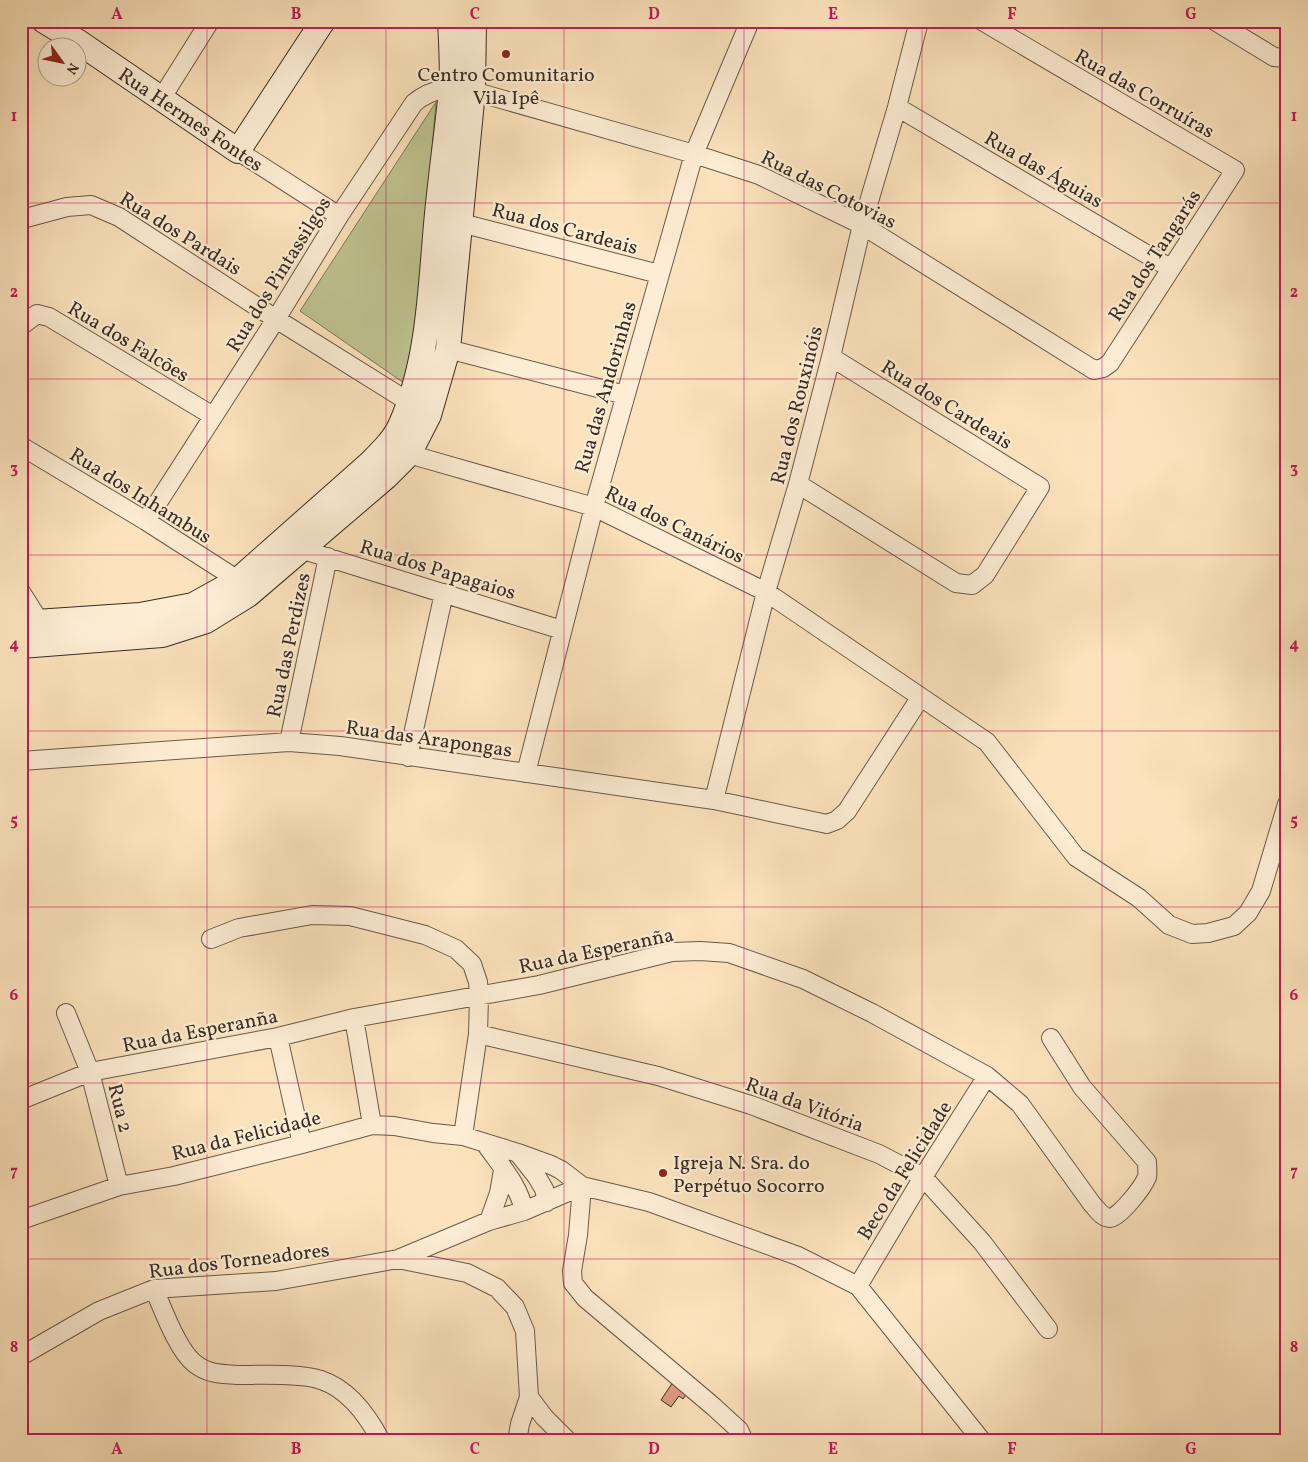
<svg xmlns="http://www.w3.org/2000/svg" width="1308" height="1462" viewBox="0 0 1308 1462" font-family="Vollkorn,serif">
	<rect width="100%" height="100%" fill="#fce3bd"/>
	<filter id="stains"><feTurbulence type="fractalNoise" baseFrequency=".004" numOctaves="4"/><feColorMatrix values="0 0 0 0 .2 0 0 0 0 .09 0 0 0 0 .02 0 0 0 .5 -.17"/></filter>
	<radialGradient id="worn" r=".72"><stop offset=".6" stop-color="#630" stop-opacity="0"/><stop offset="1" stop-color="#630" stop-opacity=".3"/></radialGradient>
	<path fill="#bfc491" stroke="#7c785a" d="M 436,102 L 414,360 L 404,383 L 300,311 Z"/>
	<path fill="#e19a82" stroke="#392c23" d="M 675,1379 L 690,1390 L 683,1399 L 679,1396 L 671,1407 L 661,1400 Z"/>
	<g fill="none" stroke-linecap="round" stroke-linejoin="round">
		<g stroke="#6a5a4a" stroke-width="20">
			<path id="street" d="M 1215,21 L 1274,57 L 1287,58
				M 161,99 L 210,21
				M 897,107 L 1170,268
				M 238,151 L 339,216
				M 21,218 L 26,218 L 67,207 L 91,205 L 119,217 L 276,319 L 409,402
				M 461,223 L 659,274
				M 21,326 L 37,314 L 49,317 L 213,416
				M 448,349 L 625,395
				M 21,446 L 146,521 L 238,580
				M 398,451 L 594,507 L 766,592 L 987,742 L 1076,857 L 1139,898 L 1169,925 L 1192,934 L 1208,933 L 1234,926 L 1248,913 L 1261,891 L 1287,804
				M 798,484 L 956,583 L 972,585 L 985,575 L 1040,487 L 831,357
				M 146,521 L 276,319 L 339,216 L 414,103 C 433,87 449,88 473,91 L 694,154 L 759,175 L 862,225 L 1094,370 L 1103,368 L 1110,363 L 1235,170 L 982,21
				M 300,549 L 562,630
				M 21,592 L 40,622 L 42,631
				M 289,742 L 328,557
				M 408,757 L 444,593
				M 21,761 L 289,742 L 340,746 L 714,800 L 827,824 L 837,820 L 847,811 L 920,698
				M 526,773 L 594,507 L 694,154 L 750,21
				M 714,800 L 766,592 L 798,484 L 831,357 L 862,225 L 897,107 L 919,21
				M 211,939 L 239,928 L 312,915 L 350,916 L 425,935 L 456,949 L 472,964 L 478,982 L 479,996 L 478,1034 L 463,1136
				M 66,1013 L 90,1072 L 119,1186
				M 354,1018 L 372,1125
				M 478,1034 L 658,1076 L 751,1105 L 879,1154 L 923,1177 L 982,1242 L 1048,1329
				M 278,1037 L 302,1144
				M 21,1100 L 90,1072 L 278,1037 L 354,1018 L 539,985 L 672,952 L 700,951 L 729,953 L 803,979 L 872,1013 L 987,1076 L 1020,1104 L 1092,1204 C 1097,1209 1102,1218 1110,1218 C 1120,1217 1143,1187 1147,1177 C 1148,1172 1147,1167 1147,1162 L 1082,1087 L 1051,1038
				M 485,1143 C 500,1165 519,1185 524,1211
				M 518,1153 L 551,1165 L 561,1170 L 582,1186 L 649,1202 L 798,1256 L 858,1286 L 982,1441
				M 582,1186 L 578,1235 L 572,1271 L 573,1283 L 585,1298 L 714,1407 L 739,1430 L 744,1441
				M 21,1220 L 119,1186 L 174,1176 L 302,1144 L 372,1125 L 394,1126 L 433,1133 L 463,1136 L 518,1153 L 537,1177 L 544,1189 L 547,1202
				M 489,1221 L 499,1193 L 503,1170
				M 398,1259 L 467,1273 L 497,1288 L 515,1307 L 525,1331 L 529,1397 L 520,1424 L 517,1441
				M 858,1286 L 923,1177 L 987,1076
				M 154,1289 C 163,1309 177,1349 194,1363 C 209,1375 222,1374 240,1375 C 262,1375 302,1373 321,1380 C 348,1389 368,1416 381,1441
				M 21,1356 L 99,1311 L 154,1289 L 276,1281 L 398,1259 L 489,1221 L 524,1211 L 582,1186
				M 529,1397 L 544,1417 L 568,1441"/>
		</g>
		<g stroke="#392c23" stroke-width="26">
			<path id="secondary" d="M 44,21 L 77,41 L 238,151 L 323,21
				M 21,623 L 140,615 L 193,605 L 238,580 L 369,464 C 380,453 393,441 400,426 C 430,360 430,285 437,214 C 441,172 447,131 451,90 C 453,67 451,44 450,21
				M 21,646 L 162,635 L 206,621 L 248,595 L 386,477 L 409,454 L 429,415 L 448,349 L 473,91 L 474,21"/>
		</g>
		<use href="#street" stroke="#fdedd4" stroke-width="18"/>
		<use href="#secondary" stroke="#fdedd4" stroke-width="24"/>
	</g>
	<path fill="none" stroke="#c2185b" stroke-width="1" stroke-opacity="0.55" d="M 207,21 L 207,1441M 386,21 L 386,1441M 564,21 L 564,1441M 744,21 L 744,1441M 922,21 L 922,1441M 1102,21 L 1102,1441M 21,203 L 1287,203M 21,379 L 1287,379M 21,555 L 1287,555M 21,731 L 1287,731M 21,907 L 1287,907M 21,1083 L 1287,1083M 21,1259 L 1287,1259"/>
	<g fill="#8f2418" stroke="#fdedd4" stroke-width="2">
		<circle cx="506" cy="54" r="5"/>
		<circle cx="663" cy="1173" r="5"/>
	</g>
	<g text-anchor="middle" stroke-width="4.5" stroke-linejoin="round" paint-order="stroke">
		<g font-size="20" fill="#392c23" stroke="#fdedd4">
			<text x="506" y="81">Centro Comunitario<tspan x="506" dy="23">Vila Ipê</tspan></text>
			<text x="673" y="1169" text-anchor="start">Igreja N. Sra. do<tspan x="673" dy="23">Perpétuo Socorro</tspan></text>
		</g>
		<g font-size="20" fill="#392c23" stroke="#fdedd4">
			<text transform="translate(1145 93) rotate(30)" y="7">Rua das Corruíras</text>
			<text transform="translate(191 119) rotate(34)" y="7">Rua Hermes Fontes</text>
			<text transform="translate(1044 169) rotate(30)" y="7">Rua das Águias</text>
			<text transform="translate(829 189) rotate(27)" y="7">Rua das Cotovias</text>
			<text transform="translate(565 228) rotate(15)" y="7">Rua dos Cardeais</text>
			<text transform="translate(181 233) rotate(32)" y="7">Rua dos Pardais</text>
			<text transform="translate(1154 255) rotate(-57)" y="7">Rua dos Tangarás</text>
			<text transform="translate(278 274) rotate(-58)" y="7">Rua dos Pintassilgos</text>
			<text transform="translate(129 341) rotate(31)" y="7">Rua dos Falcões</text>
			<text transform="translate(605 387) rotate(-74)" y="7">Rua das Andorinhas</text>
			<text transform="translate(947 404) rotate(32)" y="7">Rua dos Cardeais</text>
			<text transform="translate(796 405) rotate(-76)" y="7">Rua dos Rouxinóis</text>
			<text transform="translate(141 495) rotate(32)" y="7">Rua dos Inhambus</text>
			<text transform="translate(675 524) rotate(26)" y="7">Rua dos Canários</text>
			<text transform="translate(438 569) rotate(17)" y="7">Rua dos Papagaios</text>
			<text transform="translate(288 645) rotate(-78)" y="7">Rua das Perdizes</text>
			<text transform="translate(429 738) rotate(8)" y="7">Rua das Arapongas</text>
			<text transform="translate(596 950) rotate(-12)" y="7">Rua da Esperanña</text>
			<text transform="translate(200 1030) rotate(-11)" y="7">Rua da Esperanña</text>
			<text transform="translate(805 1104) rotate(20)" y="7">Rua da Vitória</text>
			<text transform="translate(121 1108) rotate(76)" y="7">Rua 2</text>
			<text transform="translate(246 1135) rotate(-14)" y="7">Rua da Felicidade</text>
			<text transform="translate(904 1170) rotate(-58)" y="7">Beco da Felicidade</text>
			<text transform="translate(239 1260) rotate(-7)" y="7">Rua dos Torneadores</text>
		</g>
	</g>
	<rect width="1308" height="1462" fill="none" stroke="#fce3bd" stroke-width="55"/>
	<g transform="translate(62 62) rotate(123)"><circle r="24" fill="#fdedd4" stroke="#afa08d"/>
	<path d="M0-4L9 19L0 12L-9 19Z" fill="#8f2418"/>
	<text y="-8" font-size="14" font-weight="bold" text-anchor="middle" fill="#392c23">N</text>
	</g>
	<rect x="28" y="28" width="1252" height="1406" fill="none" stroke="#c2185b" stroke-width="2"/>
	<g font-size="16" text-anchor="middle" font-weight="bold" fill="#c2185b">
		<text x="117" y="19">A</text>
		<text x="296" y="19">B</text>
		<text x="475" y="19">C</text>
		<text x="654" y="19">D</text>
		<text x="833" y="19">E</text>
		<text x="1012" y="19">F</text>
		<text x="1191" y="19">G</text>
		<text x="14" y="121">1</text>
		<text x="1294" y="121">1</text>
		<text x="14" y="297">2</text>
		<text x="1294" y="297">2</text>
		<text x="14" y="473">3</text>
		<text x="1294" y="473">3</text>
		<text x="14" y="649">4</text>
		<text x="1294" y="649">4</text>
		<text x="14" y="825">5</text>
		<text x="1294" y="825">5</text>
		<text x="14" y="1000">6</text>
		<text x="1294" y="1000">6</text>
		<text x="14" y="1176">7</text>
		<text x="1294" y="1176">7</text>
		<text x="14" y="1352">8</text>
		<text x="1294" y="1352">8</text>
		<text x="117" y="1454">A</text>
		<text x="296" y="1454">B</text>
		<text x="475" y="1454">C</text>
		<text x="654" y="1454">D</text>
		<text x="833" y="1454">E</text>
		<text x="1012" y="1454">F</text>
		<text x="1191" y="1454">G</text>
	</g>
	<rect width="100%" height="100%" filter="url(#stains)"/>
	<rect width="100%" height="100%" fill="url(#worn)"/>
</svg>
